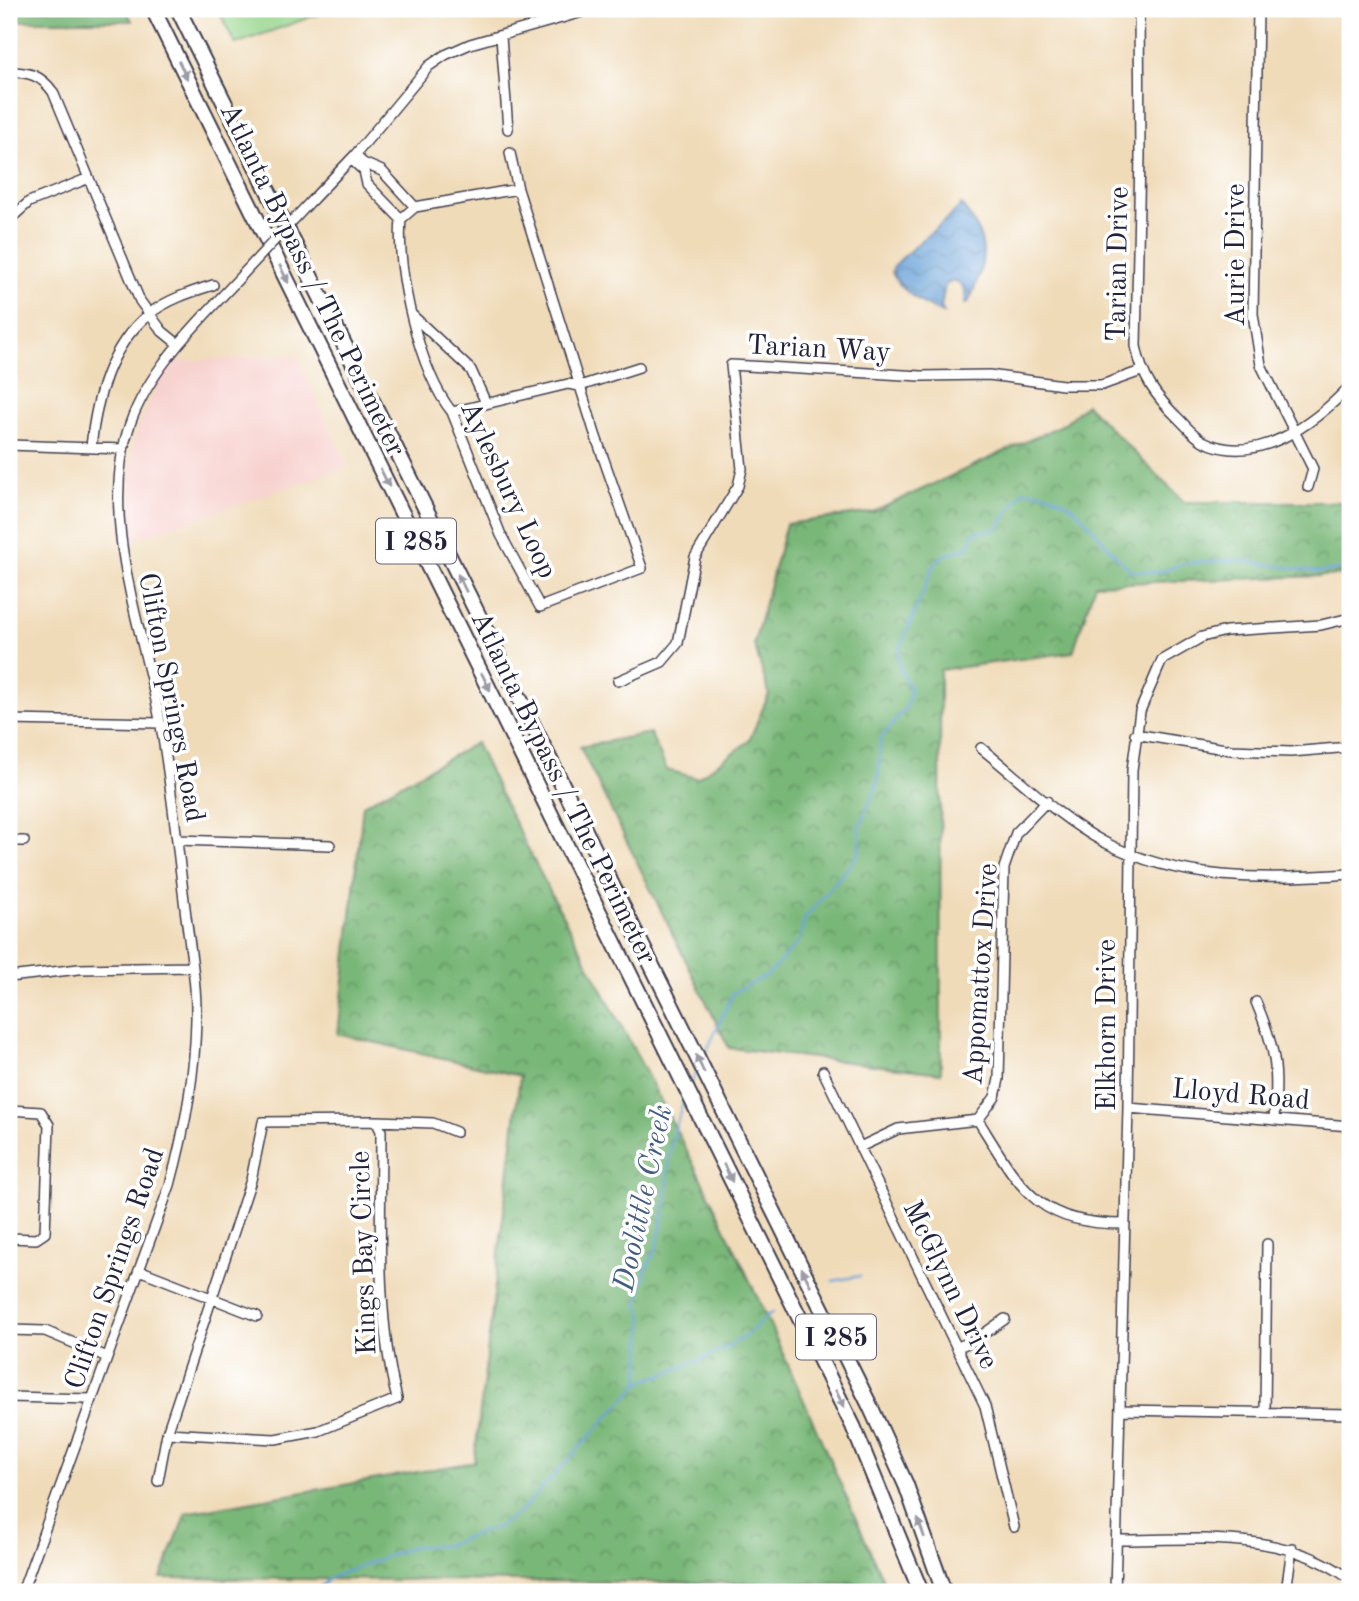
<svg xmlns="http://www.w3.org/2000/svg" width="1359" height="1601" viewBox="0 0 1359 1601" font-family="'Old Standard TT',serif">
	<defs>
		<pattern id="forest-crowns" width="20" height="18" patternUnits="userSpaceOnUse" patternTransform="scale(1.75)"><rect width="20" height="18" fill="#79b778"/><path d="M2 6a3 3 0 1 1 6 0M12 15a3 3 0 1 1 6 0" fill="none" stroke="#639464"/></pattern>
		<pattern id="water-waves" width="16" height="10" patternUnits="userSpaceOnUse" patternTransform="scale(1.75)"><rect width="16" height="10" fill="#69a2d8"/><path d="M0 5q4-4 8 0t8 0" fill="none" stroke="#5684b0"/></pattern>
	</defs>
	<rect width="100%" height="100%" fill="#fff"/>
	<filter id="ink" filterUnits="userSpaceOnUse"><feTurbulence type="fractalNoise" baseFrequency=".0143" numOctaves="2"/><feDisplacementMap in="SourceGraphic" scale="14" xChannelSelector="R" yChannelSelector="G"/><feConvolveMatrix kernelMatrix="1 2 1 2 8 2 1 2 1" color-interpolation-filters="sRGB"/></filter>
	<filter id="wash" filterUnits="userSpaceOnUse"><feTurbulence type="fractalNoise" baseFrequency=".00686" numOctaves="4" result="noise"/><feDisplacementMap in="SourceGraphic" scale="28" xChannelSelector="R" yChannelSelector="G"/><feGaussianBlur stdDeviation="1.57" result="paint"/><feColorMatrix in="noise" values="0 0 0 0 0 0 0 0 0 0 0 0 0 0 0 0 0 1.4 0 .05"/><feComposite in="paint" operator="in"/></filter>
	<g filter="url(#wash)">
		<rect width="100%" height="100%" fill="#f0dbb9"/>
		<path fill="#f7d0cd" d="M 296,355 L 348,467 L 121,544 L 134,438 L 167,362 Z"/>
		<path fill="#97d68c" stroke="#5c7c64" stroke-width="2" d="M 218,9 L 333,9 L 235,44 Z"/>
		<path fill="url(#forest-crowns)" stroke="#4e6c5a" stroke-width="2" d="M 9,9 L 126,9 L 132,21 L 9,21 Z
			M 1086,404 L 1184,502 L 1350,502 L 1350,575 L 1095,584 L 1073,652 L 940,670 L 941,1073 L 729,1048 L 580,747 L 650,733 L 667,770 L 697,778 L 749,741 L 769,694 L 754,644 L 786,524 L 873,512 L 1064,424 Z
			M 476,743 C 546,893 630,1036 704,1185 C 769,1316 825,1451 885,1584 L 161,1578 L 186,1513 L 474,1462 L 520,1076 L 338,1034 L 363,805 Z"/>
		<path fill="url(#water-waves)" stroke="#46628a" stroke-width="2" d="M 961,205 C 992,241 986,263 968,303 L 965,304 L 965,291 L 961,284 L 953,281 L 945,285 L 941,307 L 944,313 C 927,309 896,287 892,271 C 894,260 950,219 961,205 Z"/>
		<g fill="none" stroke-linecap="round" stroke-linejoin="round">
			<path stroke="#69a2d8" stroke-width="2.5" d="M 704,1057 L 733,993 L 768,975 L 799,941 L 805,918 L 856,858 L 860,847 L 859,828 L 878,782 L 880,740 L 906,707 L 911,691 L 900,669 L 898,653 L 934,565 L 944,555 L 967,548 L 975,532 L 996,530 L 1023,491 C 1080,489 1093,540 1132,571 L 1159,572 L 1186,563 L 1238,560 L 1318,572 L 1350,569
				M 690,1085 L 698,1069
				M 833,1281 L 860,1276
				M 639,1383 C 674,1370 713,1358 744,1337 C 755,1330 761,1319 773,1312
				M 315,1592 L 330,1578 L 413,1546 L 444,1546 L 499,1526 L 522,1510 L 639,1383 L 643,1317 L 638,1302 L 646,1270 L 657,1247 L 666,1202 L 670,1149 L 684,1098"/>
		</g>
	</g>
	<g filter="url(#ink)">
		<g fill="none" stroke-linecap="round" stroke-linejoin="round">
			<g stroke="#413e4e" stroke-width="12">
				<path id="minor" d="M 1139,9 L 1140,156 L 1136,346 C 1142,378 1156,397 1179,419 C 1186,426 1194,436 1203,441 C 1256,468 1315,423 1350,386
					M 1258,9 L 1253,314 L 1261,365 L 1313,469 L 1308,487
					M 501,37 L 508,129
					M 9,72 C 29,72 41,75 53,92 L 140,301 L 162,331 L 178,344
					M 357,157 L 363,163 L 382,171 L 415,207
					M 351,159 L 364,171 L 367,184 L 401,219 C 396,271 419,371 452,412 L 501,535 L 540,607 L 642,568 L 596,437 L 518,189 L 510,153
					M 312,200 L 355,155 L 429,66 L 445,55 L 470,44 L 593,9
					M 401,219 L 415,207 L 518,189
					M 9,220 L 29,202 L 89,178
					M 412,315 L 471,370 L 486,403
					M 452,412 L 568,384 L 580,386 L 639,367
					M 9,445 L 123,449
					M 91,447 C 96,399 109,347 148,315 C 166,300 191,292 213,285
					M 618,681 L 662,662 L 678,643 L 695,557 L 738,486 L 742,469 L 731,365 L 921,376 L 989,375 L 1063,385 L 1102,385 L 1141,371
					M 9,720 L 160,723
					M 1135,734 L 1231,750 L 1291,752 L 1350,747
					M 981,748 C 1021,780 1059,818 1104,842 C 1180,882 1267,880 1350,874
					M 177,840 L 330,845
					M 9,841 L 24,841
					M 9,977 L 79,969 L 192,967
					M 1256,1002 C 1275,1047 1279,1069 1274,1118
					M 823,1071 L 985,1406 L 1014,1527
					M 1128,1108 L 1350,1126
					M 9,1110 L 41,1112 L 49,1125 L 45,1233 L 36,1239 L 9,1238
					M 978,1120 C 1021,1189 1036,1224 1125,1224
					M 376,1121 L 381,1131 C 381,1221 375,1311 397,1399 L 318,1431 L 275,1439 L 167,1433 L 251,1180 L 263,1122 Z
					M 376,1121 L 433,1123 L 456,1132
					M 860,1147 L 898,1129 L 978,1120 L 995,1097 L 999,1079 L 1004,868 L 1016,833 L 1047,801
					M 139,1270 L 257,1316
					M 9,1330 L 45,1331 L 107,1357
					M 958,1347 L 975,1340 L 1005,1319
					M 9,1397 L 91,1399
					M 1120,1410 L 1350,1414
					M 1265,1412 L 1267,1244
					M 158,1481 L 167,1433
					M 1117,1540 C 1196,1540 1282,1529 1350,1579
					M 22,1592 L 170,1185 C 185,1130 195,1076 196,1019 C 197,982 189,944 185,908 C 177,844 171,779 159,715 C 141,624 98,515 130,424 C 151,365 202,319 243,274
					M 1115,1592 L 1128,1108 L 1132,770 L 1140,711 L 1162,660 L 1202,637 L 1226,631 L 1321,625 L 1350,618
					M 1286,1592 L 1292,1548"/>
			</g>
			<g stroke="#413e4e" stroke-width="18">
				<path id="highway" d="M 153,9 L 853,1426 L 921,1592
					M 178,9 L 871,1408 L 906,1485 L 944,1592"/>
			</g>
			<use href="#minor" stroke="#fff" stroke-width="9"/>
			<use href="#highway" stroke="#fff" stroke-width="14"/>
			<g stroke="#413e4e" stroke-width="12" stroke-linecap="butt">
				<path id="minor-bridge" d="M 243,274 L 312,200"/>
			</g>
			<use href="#minor-bridge" stroke="#fff" stroke-width="9"/>
		</g>
		<defs><path id="oneway-solid" d="M-6-.8H1V-3.2L6.5 0L1 3.2V.8H-6Z" transform="scale(1.75)"/></defs>
		<g fill="#9c9ca7">
			<use href="#oneway-solid" transform="translate(183 70) rotate(64)"/>
			<use href="#oneway-solid" transform="translate(284 274) rotate(64)"/>
			<use href="#oneway-solid" transform="translate(385 478) rotate(64)"/>
			<use href="#oneway-solid" transform="translate(462 583) rotate(-116)"/>
			<use href="#oneway-solid" transform="translate(486 682) rotate(64)"/>
			<use href="#oneway-solid" transform="translate(700 1064) rotate(-115)"/>
			<use href="#oneway-solid" transform="translate(728 1173) rotate(64)"/>
			<use href="#oneway-solid" transform="translate(806 1277) rotate(-117)"/>
			<use href="#oneway-solid" transform="translate(840 1399) rotate(64)"/>
			<use href="#oneway-solid" transform="translate(921 1528) rotate(-110)"/>
		</g>
	</g>
	<g text-anchor="middle" stroke-width="7" stroke-linejoin="round" paint-order="stroke">
		<g fill="#fff" stroke="#646476" stroke-width="2">
			<rect x="376" y="518.5" width="80" height="45" rx="5"/>
			<rect x="796" y="1314.5" width="80" height="45" rx="5"/>
		</g>
		<g font-size="26" font-weight="bold" fill="#22223b">
			<text x="416" y="550">I 285</text>
			<text x="836" y="1346">I 285</text>
		</g>
		<g font-size="28" fill="#22223b" stroke="#fff">
			<text transform="translate(1234 255) rotate(-90)" y="10">Aurie Drive</text>
			<text transform="translate(1116 264) rotate(-89)" y="10">Tarian Drive</text>
			<text transform="translate(314 279) rotate(64)" y="10">Atlanta Bypass / The Perimeter</text>
			<text transform="translate(819 347) rotate(3)" y="10">Tarian Way</text>
			<text transform="translate(510 489) rotate(65)" y="10">Aylesbury Loop</text>
			<text transform="translate(173 697) rotate(79)" y="10">Clifton Springs Road</text>
			<text transform="translate(565 787) rotate(64)" y="10">Atlanta Bypass / The Perimeter</text>
			<text transform="translate(979 974) rotate(-86)" y="10">Appomattox Drive</text>
			<text transform="translate(1105 1025) rotate(-90)" y="10">Elkhorn Drive</text>
			<text transform="translate(1241 1093) rotate(5)" y="10">Lloyd Road</text>
			<text transform="translate(362 1253) rotate(-92)" y="10">Kings Bay Circle</text>
			<text transform="translate(113 1268) rotate(-71)" y="10">Clifton Springs Road</text>
			<text transform="translate(952 1284) rotate(64)" y="10">McGlynn Drive</text>
		</g>
		<g font-size="30" font-style="italic" fill="#425c82" stroke="#fff">
			<text transform="translate(642 1198) rotate(-78)" y="10">Doolittle Creek</text>
		</g>
	</g>
	<rect width="1359" height="1601" fill="none" stroke="#fff" stroke-width="35"/>
</svg>
